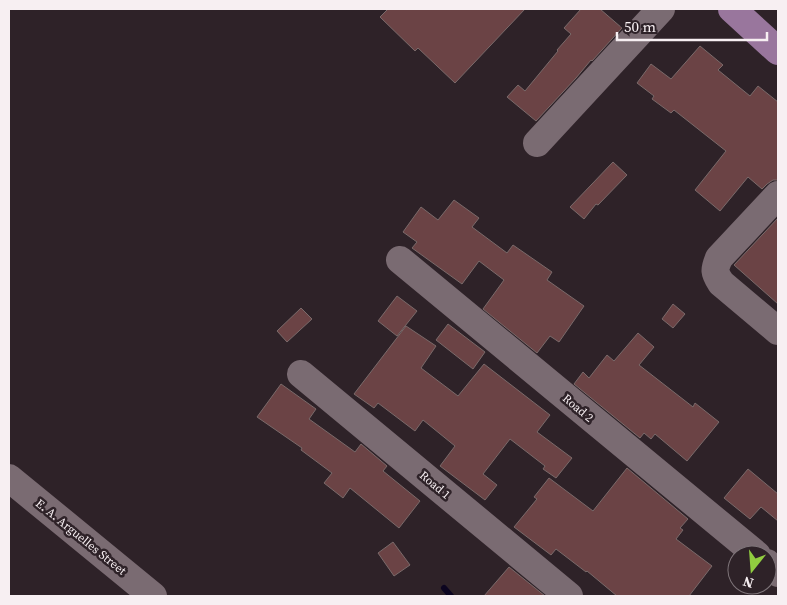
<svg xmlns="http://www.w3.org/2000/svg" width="787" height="605" viewBox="0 0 787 605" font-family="'Source Serif 4',serif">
	<rect width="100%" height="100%" fill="#2e2228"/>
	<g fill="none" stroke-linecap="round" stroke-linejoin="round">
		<path stroke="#0c0520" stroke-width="6" d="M 444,588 L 451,596"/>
	</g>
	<path fill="#6b4345" stroke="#7a6a6a" d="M 388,9 L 525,9 L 455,83 L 418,48 L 415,51 L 380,17 Z
		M 581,9 L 600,9 L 622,28 L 592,61 L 591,60 L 576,78 L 536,121 L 507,97 L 518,85 L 525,91 L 558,51 L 557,50 L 571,34 L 564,28 Z
		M 700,46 L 723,65 L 718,70 L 750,96 L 758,86 L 778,102 L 778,180 L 773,180 L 767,184 L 762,189 L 748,177 L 720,211 L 695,190 L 726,151 L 674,110 L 671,113 L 652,99 L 654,96 L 637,83 L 651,64 L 671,79 Z
		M 613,162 L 627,175 L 598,205 L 596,204 L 584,219 L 570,207 Z
		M 454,200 L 479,218 L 472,227 L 507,253 L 513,245 L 552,272 L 547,280 L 584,306 L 559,342 L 550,336 L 537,353 L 483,309 L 504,280 L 479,261 L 462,284 L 412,248 L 417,242 L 403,232 L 421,207 L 438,220 Z
		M 778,218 L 778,304 L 734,265 Z
		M 397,296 L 417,311 L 397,336 L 378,321 Z
		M 673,304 L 685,314 L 673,328 L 662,319 Z
		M 301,308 L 312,319 L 287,342 L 277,331 Z
		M 448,324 L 485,352 L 473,369 L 436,340 Z
		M 406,326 L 436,346 L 421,368 L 458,396 L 484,364 L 550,415 L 537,432 L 572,458 L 556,478 L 543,469 L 545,466 L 510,439 L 483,474 L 497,485 L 485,500 L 440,466 L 455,446 L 423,420 L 415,431 L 378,403 L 374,408 L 354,394 Z
		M 638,333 L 654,347 L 639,365 L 693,407 L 695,403 L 719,422 L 687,461 L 655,434 L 651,439 L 644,433 L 640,438 L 574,384 L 583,372 L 589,378 L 607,355 L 614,361 Z
		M 281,384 L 316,409 L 309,419 L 355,452 L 361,444 L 387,466 L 383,471 L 420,501 L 399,528 L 350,488 L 343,498 L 324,483 L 332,473 L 301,450 L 302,448 L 257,417 Z
		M 627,468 L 688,519 L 680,528 L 683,530 L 676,539 L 712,566 L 689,596 L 617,596 L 587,571 L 586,572 L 556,549 L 551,555 L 514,527 L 537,499 L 534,497 L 549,478 L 593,511 Z
		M 748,469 L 778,494 L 778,521 L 761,507 L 750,519 L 724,498 Z
		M 393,542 L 410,565 L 394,576 L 378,553 Z
		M 509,567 L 545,596 L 484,596 Z"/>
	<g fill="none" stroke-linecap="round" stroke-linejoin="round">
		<path stroke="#7a6b72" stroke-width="28" d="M 537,143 L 661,9
			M 778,195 L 719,258 C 714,270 714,272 721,283 L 778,331
			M 400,260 L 757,555
			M 301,374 L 569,596
			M 9,478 L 153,596
			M 767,563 L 778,573"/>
		<path stroke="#99769d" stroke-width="28" d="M 732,9 L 778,51"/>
	</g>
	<g text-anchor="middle" stroke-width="5" stroke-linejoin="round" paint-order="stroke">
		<g font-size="12" fill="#f7eff2" stroke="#2e2228">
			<text transform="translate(578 408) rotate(40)" y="4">Road 2</text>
			<text transform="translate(435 485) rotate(40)" y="4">Road 1</text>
			<text transform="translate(81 537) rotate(39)" y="4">E. A. Arguelles Street</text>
		</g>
	</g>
	<rect width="787" height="605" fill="none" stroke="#f7eff2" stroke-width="20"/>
	<g transform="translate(752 570) rotate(197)"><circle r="24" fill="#2e2228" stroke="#7e7479"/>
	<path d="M0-4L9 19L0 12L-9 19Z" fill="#91cd40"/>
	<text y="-8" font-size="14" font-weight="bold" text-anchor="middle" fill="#f7eff2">N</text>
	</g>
	<path d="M617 32v8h150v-8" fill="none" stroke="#f7eff2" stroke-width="2.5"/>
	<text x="624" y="32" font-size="15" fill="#f7eff2" stroke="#2e2228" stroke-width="4" paint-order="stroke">50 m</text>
</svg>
